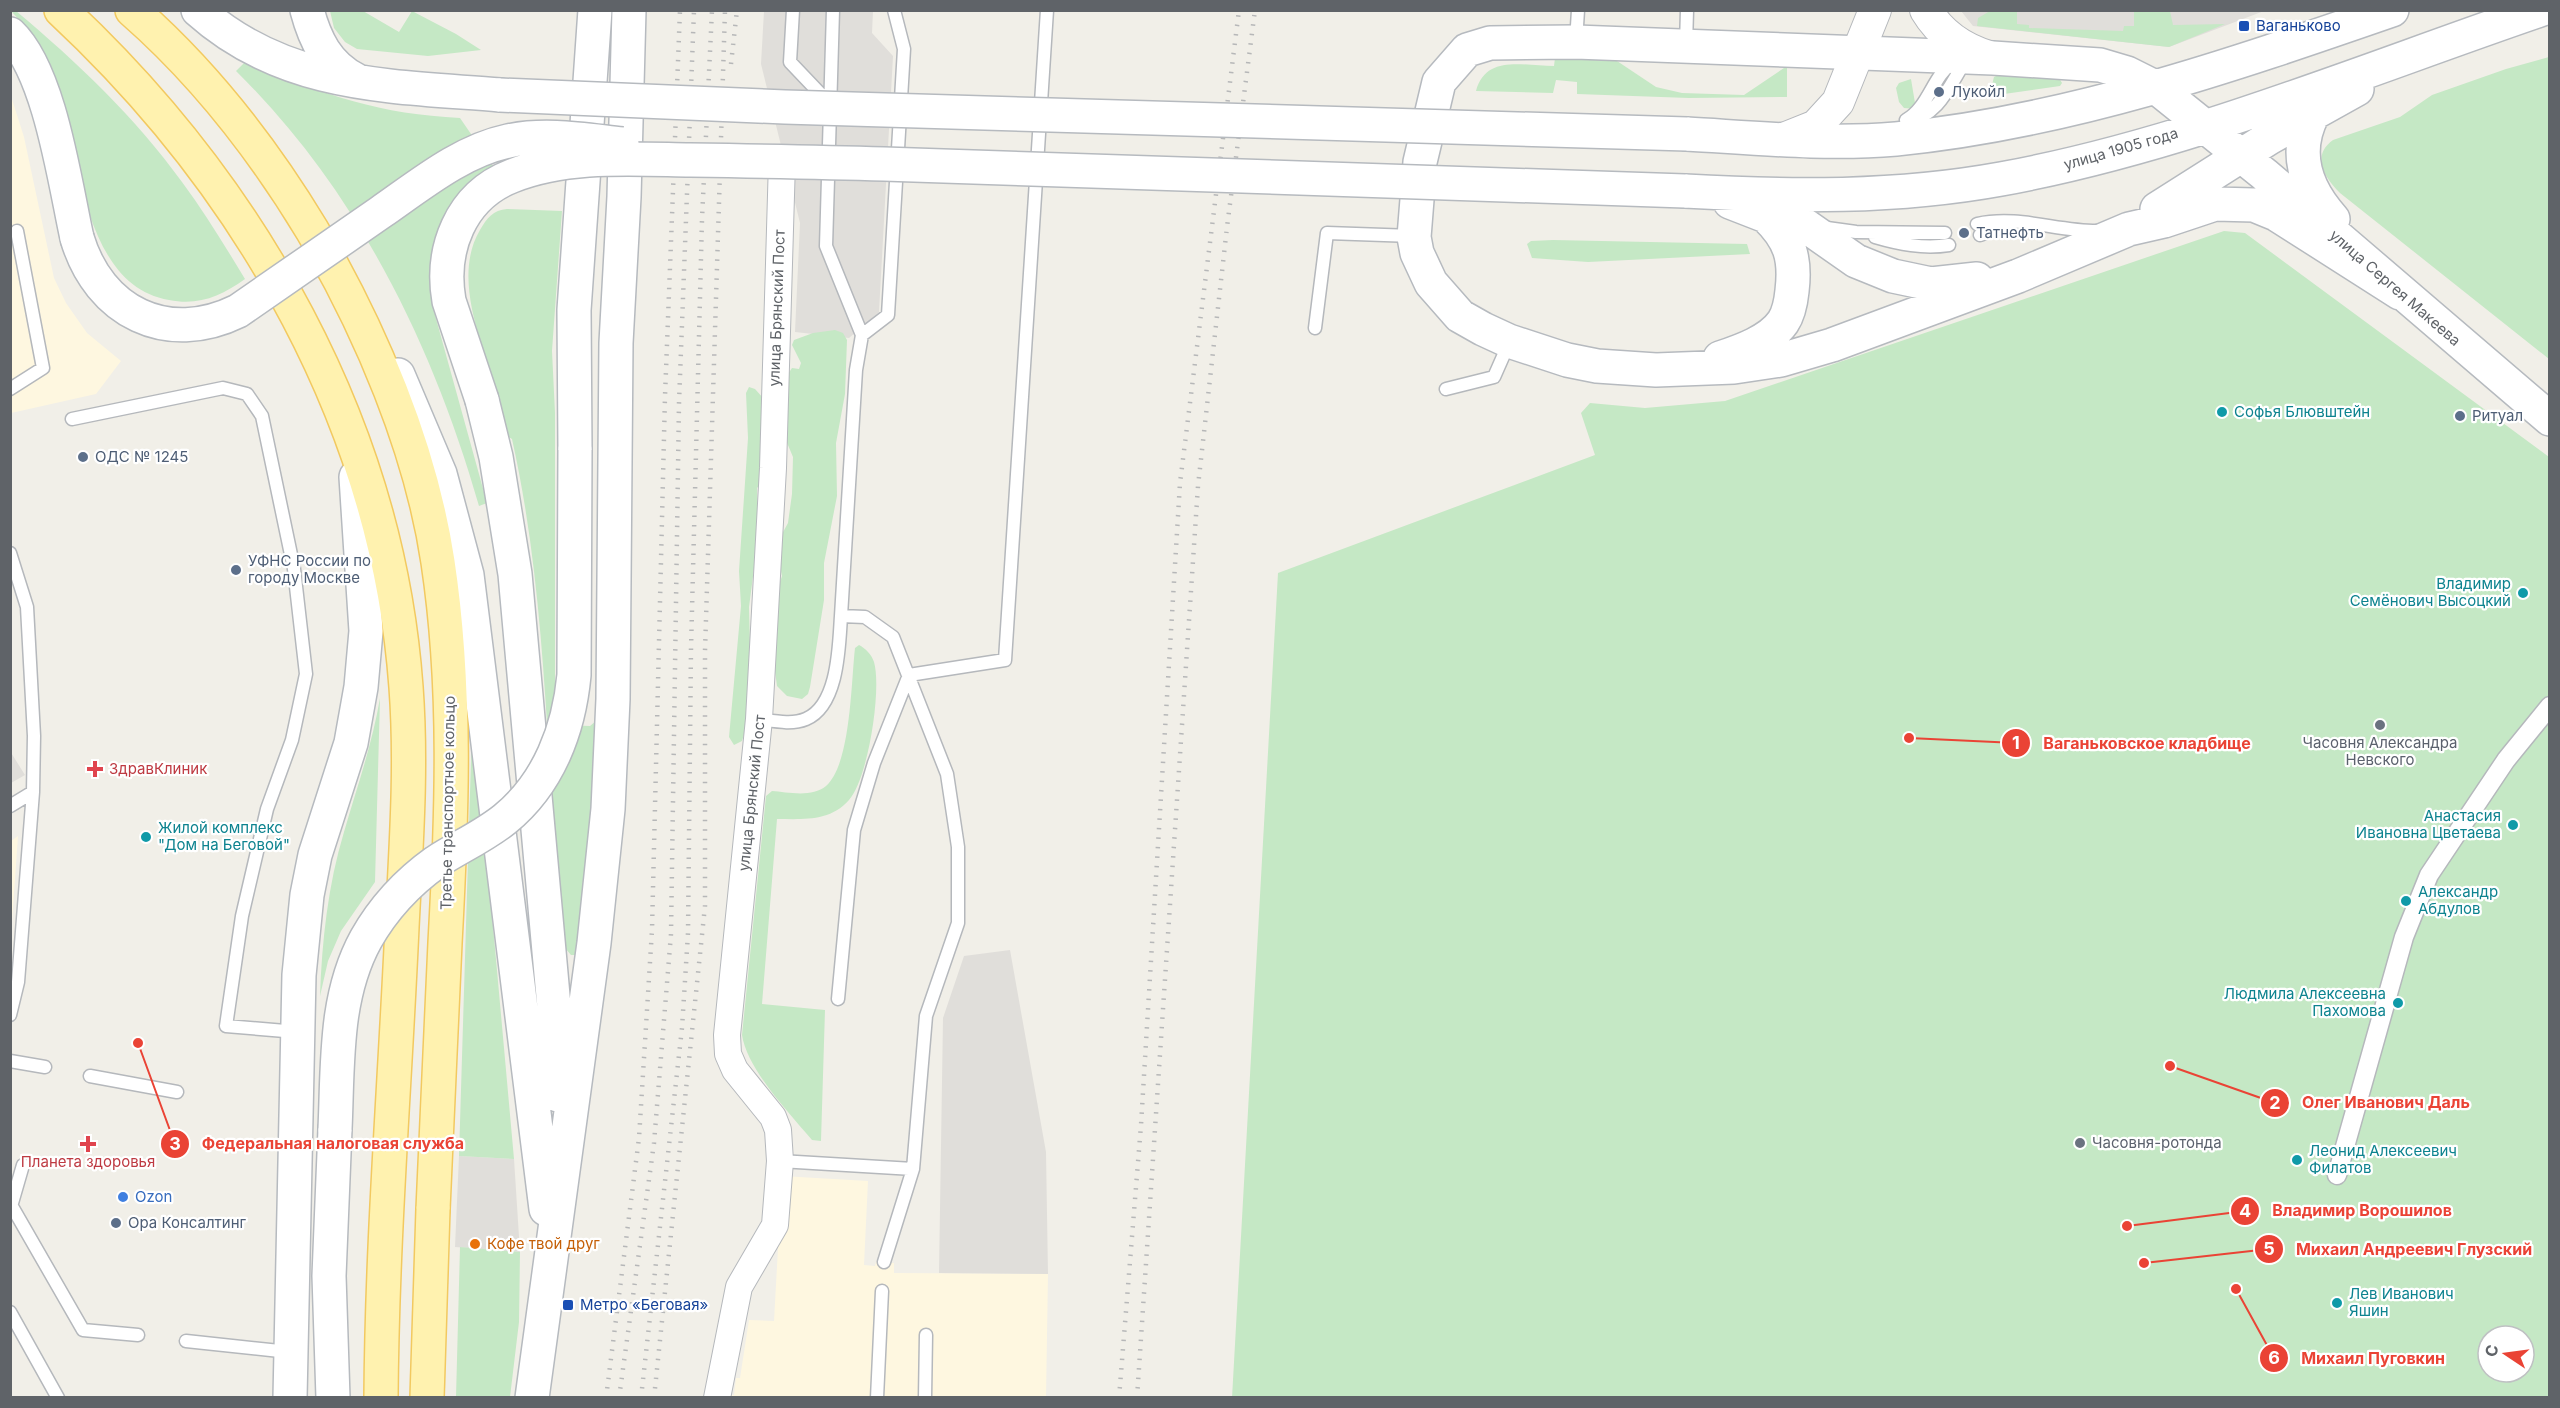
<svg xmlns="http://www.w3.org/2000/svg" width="2560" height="1408" viewBox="0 0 2560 1408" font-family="Inter,sans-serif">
	<rect width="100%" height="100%" fill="#f1efe8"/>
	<path fill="#fef7e0" d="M 10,93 L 24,137 L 54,278 L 66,303 L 87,333 L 121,361 L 96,394 L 11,413 Z
		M 18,836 L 11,936 L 11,841 Z
		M 782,1176 L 868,1181 L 864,1265 L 875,1266 L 876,1262 L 894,1263 L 894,1273 L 1048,1274 L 1046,1397 L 726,1398 L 726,1395 L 734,1395 L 736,1378 L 740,1378 L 749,1320 L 774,1321 Z"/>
	<path fill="#e0deda" d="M 764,11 L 873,11 L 872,33 L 893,56 L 879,312 L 849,338 L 795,332 L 800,223 L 761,64 Z
		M 1961,11 L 2264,10 L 2264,11 L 2169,47 L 1973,26 Z
		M 10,751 L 25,775 L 11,783 L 10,783 Z
		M 1010,950 L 1046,1152 L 1048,1274 L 939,1273 L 943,1018 L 964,956 Z
		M 459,1156 L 514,1159 L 520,1252 L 455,1247 Z"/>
	<path fill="#c5e8c5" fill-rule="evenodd" d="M 11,11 L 16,11 C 77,62 135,117 182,182 C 205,213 225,246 245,279 C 221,296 199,306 169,300 C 81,285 80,150 57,83 C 48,55 31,32 11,11 Z
		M 330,11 L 363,11 L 399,32 L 412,11 L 456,34 L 481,50 L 428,56 L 357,49 L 345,42 L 334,28 Z
		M 1990,11 L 2015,11 L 2017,12 L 2017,24 L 2029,25 L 2029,28 L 2123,31 L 2124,26 L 2134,26 L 2134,10 L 2170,11 L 2173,25 L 2225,24 L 2169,47 L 1977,26 L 1978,18 Z
		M 2549,57 L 2549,359 L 2340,193 C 2324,177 2311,156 2333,140 L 2400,117 L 2432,95 L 2506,69 Z
		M 1555,58 L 1617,61 L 1656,87 L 1682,93 L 1744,95 L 1787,66 L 1787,97 L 1689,98 L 1577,94 L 1577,82 L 1556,80 L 1553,93 L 1476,91 C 1486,54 1523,66 1554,66 Z
		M 248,59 C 319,95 380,114 460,118 L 493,166 C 437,205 424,249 435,315 L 487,503 L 479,506 C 433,345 357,190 236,71 Z
		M 2002,73 L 2059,78 L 2062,83 L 2060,86 L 1997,95 C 1991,91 1992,84 1994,77 Z
		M 1911,79 L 1916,109 L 1904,108 L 1899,102 L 1896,88 L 1899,83 Z
		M 507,209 L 562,211 L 552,351 L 555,413 L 555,714 L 562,725 L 590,726 L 597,720 L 582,945 L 575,955 L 571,955 L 565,948 C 561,906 556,863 553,821 C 545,693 540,564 512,439 L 505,435 L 501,419 L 501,403 C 486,353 450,280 480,230 C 487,218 493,210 507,209 Z
		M 2224,231 L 2245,233 L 2549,457 L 2549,1397 L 1232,1398 L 1278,573 L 1595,455 L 1581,413 L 1590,403 L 1645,408 L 1725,401 ZM 2488,1336 L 2524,1336 L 2524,1372 L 2488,1372 Z
		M 1553,240 L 1747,244 L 1750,254 L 1588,262 L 1532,258 L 1527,244 L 1531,241 Z
		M 835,330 L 843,333 L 847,340 L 845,394 L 836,443 L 837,496 L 824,563 L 824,600 L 810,687 L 808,694 L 802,699 L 787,696 L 777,686 L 773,657 L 778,619 L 778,588 L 782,576 L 779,562 L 782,534 L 788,523 L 792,494 L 793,457 L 785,438 L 788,374 L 792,368 L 799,369 L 801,363 L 792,345 L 794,340 L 813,333 Z
		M 749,387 L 755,389 L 765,400 L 763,481 L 757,488 L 758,538 L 749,607 L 751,684 C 744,698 749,723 742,741 L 734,745 L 729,737 L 741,606 L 739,571 L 748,438 L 746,393 Z
		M 859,645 C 865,648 872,655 874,662 C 882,689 868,779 849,800 C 830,822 802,819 777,819 L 762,1004 L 825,1010 L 821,1141 L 812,1140 C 789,1113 747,1069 742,1035 L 766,796 L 772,791 C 787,792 812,798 826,786 C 851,764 851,682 855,648 Z
		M 380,698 L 375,882 L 341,931 L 328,961 L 320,996 C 322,940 328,885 344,832 C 357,787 372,745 380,698 Z
		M 475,726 L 514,1159 L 459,1156 L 472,727 Z
		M 460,1247 L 520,1252 L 519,1322 L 510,1397 L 456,1397 Z"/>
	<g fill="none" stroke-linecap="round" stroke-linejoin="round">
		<g stroke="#b5b8bc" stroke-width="15">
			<path id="service" d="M 793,10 L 790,62 L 829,103
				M 833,10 L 826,246 L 862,335
				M 1576,42 L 1578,10
				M 1686,45 L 1687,10
				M 1906,120 C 1929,107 1932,77 1953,62
				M 1906,123 C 1940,114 1948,88 1966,60
				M 1977,224 C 2018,215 2056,231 2097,231
				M 1827,228 L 1856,232 L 1945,233
				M 1980,235 L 2010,224
				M 1875,237 C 1899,244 1923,249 1949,245
				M 1315,328 L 1327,233 L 1413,236
				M 10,389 L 43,368 L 17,231
				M 1446,389 L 1494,377 L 1509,343
				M 72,419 L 223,388 L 247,394 L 262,416 L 294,569 L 306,674 L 292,740 L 267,809 L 242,916 L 226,1026 L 297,1032
				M 10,553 L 27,607 L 34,736 L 33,792 L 18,982 L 10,1015
				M 841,616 L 856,370 L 862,335 L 888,315 L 904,49 L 894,10
				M 759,719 C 774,721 792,725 806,719 C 839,705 839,644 841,616 L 865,617 L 893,637 L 947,774 L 958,847 L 958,923 L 926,1016 L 913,1169 L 884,1262
				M 10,806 L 33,792
				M 838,999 L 854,830 L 874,763 L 909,675 L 1005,660 L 1047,10
				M 10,1061 L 45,1067
				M 90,1076 L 177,1092
				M 780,1161 L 913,1169
				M 10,1203 L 83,1330 L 138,1335
				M 12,1203 L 23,1165
				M 10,1312 L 58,1398
				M 186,1341 L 289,1352
				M 877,1398 L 882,1291
				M 925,1398 L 926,1335"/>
		</g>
		<g stroke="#b5b8bc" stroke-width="21">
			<path id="pedestrian" d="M 2337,1175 L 2404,937 L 2429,875 L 2506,760 L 2550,706"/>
		</g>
		<g stroke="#b5b8bc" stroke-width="28">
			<path id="minor" d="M 717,1398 L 739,1287 L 775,1225 L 780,1161 L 778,1130 L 773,1117 L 735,1070 L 728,1054 L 727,1035 L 759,719 L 773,468 L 782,161"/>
		</g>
		<g stroke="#b5b8bc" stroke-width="34">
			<path id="tertiary" d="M 1926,10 C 1941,35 1962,49 1989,57
				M 1781,140 L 1816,126 L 1838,102 L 1875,10"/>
		</g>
		<g stroke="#b6babf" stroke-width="36">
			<path id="secondary" d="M 198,10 C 285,88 391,86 500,95
				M 307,10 C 315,40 327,65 356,80
				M 10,34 C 50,72 65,184 77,238
				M 2313,114 C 2293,152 2305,188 2333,219
				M 1687,134 C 1756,138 1827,145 1896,139 C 2068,122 2230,66 2392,10
				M 1685,191 C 1789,197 1897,198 2001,179 C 2183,146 2364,70 2540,10
				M 1730,202 L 1766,216 L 1806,226 L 1856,261 L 1893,276 L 1931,284 L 1977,279
				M 2157,209 L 2269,138 L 2357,89
				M 2400,293 L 2276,214 L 2254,205 L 2215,204 L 2164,221 L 2129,229 L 2018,276 L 1832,345 L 1781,360 L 1734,367 L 1656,370 L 1597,366 L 1567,360 L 1509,341 L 1483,329 L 1460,316 L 1431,283 L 1417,253 L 1414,237 L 1420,162 L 1439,82 L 1467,50 L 1490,43 L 1576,42 L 1993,58 L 2100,65 L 2127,73 L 2157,88 L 2264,174 L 2550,419
				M 1720,358 C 1741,351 1770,341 1783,322 C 1789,313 1791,301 1792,291 C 1796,258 1790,239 1766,216
				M 398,375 L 440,474 L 467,575 L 546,1209
				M 482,400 L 496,457 L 515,574 L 556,1029 L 558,1095
				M 575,450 L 574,310 L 595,10
				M 290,1398 L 299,975 L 307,895 L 315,855 L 351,743 L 361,687 L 366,631 L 356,477
				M 333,1398 L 329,1276 L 335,1129
				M 532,1398 L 594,943 L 608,809 L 613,699 L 616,343 L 624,197 L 629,10"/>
		</g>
		<g stroke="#f2c960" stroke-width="36">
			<path id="primary" d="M 61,10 C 251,187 387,425 406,687 C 412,767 406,847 402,927 C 395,1083 382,1240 381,1398
				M 132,10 C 204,73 263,149 312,230 C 370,329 421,448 438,562 C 457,688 452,816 445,943 C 441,1032 437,1120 433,1209"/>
		</g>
		<use href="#service" stroke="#fff" stroke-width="12"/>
		<use href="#pedestrian" stroke="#fff" stroke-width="18"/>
		<use href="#minor" stroke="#fff" stroke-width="26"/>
		<use href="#tertiary" stroke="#fff" stroke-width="32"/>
		<use href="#secondary" stroke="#fff" stroke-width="33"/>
		<use href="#primary" stroke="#fff2af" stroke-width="33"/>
		<path stroke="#b6b7b8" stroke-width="4.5" stroke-dasharray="1.5 8" stroke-linecap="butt" d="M 731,64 L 737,10
			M 606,1398 L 639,1138 L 652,930 L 665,396 L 680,10
			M 619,1398 L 654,1143 L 671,934 L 679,403 L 694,10
			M 641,1398 L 682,1028 L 688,933 L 691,649 L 702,219 L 712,10
			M 654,1398 L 705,906 L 705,651 L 725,10
			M 1119,1398 L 1141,1125 L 1180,483 L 1239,10
			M 1137,1398 L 1198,486 L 1227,227 L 1255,10"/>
		<g stroke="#b6babf" stroke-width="36" stroke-linecap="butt">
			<path id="secondary-bridge" d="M 500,95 L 785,107 L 1687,134
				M 77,238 C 99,312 167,346 238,311 C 286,278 333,245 381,212 C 420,185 461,151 508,141 C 546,133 585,140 622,144
				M 482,400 L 449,301 C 440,250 460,196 512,176 C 567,154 632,159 690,160 C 755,161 819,162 884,164 C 1151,173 1418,182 1685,191
				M 335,1129 C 338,1065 334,997 366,939 C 383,909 408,882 436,862 C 459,847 484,836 505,819 C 549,783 569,729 574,675 L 575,450"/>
		</g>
		<g stroke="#f2c960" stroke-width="36" stroke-linecap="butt">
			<path id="primary-bridge" d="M 427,1398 L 433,1209"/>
		</g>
		<use href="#secondary-bridge" stroke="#fff" stroke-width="33"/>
		<use href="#primary-bridge" stroke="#fff2af" stroke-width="33"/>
	</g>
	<g fill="#1a4fb4" stroke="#fff" stroke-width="2">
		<rect x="2238" y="20" width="12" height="12" rx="3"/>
		<rect x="562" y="1299" width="12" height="12" rx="3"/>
	</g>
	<g fill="#5c6f8a" stroke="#fff" stroke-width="2">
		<circle cx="1939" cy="92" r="6"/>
		<circle cx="1964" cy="233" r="6"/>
		<circle cx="2460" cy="416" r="6"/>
		<circle cx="83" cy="457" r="6"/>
		<circle cx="236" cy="570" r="6"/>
		<circle cx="116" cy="1223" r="6"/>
	</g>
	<g fill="#0f9aa8" stroke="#fff" stroke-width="2">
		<circle cx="2222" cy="412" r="6"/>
		<circle cx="2523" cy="593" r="6"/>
		<circle cx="2513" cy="825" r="6"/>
		<circle cx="146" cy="837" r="6"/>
		<circle cx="2406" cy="901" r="6"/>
		<circle cx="2398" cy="1003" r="6"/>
		<circle cx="2297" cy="1160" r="6"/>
		<circle cx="2337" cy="1303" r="6"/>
	</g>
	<g fill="#6b7280" stroke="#fff" stroke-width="2">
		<circle cx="2380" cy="725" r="6"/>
		<circle cx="2080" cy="1143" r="6"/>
	</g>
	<g fill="#e0444e" stroke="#fff" stroke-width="2">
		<path d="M92 760h6v6h6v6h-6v6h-6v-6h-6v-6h6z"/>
		<path d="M85 1135h6v6h6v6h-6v6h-6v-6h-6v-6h6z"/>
	</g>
	<circle fill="#3f7fe0" stroke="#fff" stroke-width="2" cx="123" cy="1197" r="6"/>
	<circle fill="#e8710a" stroke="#fff" stroke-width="2" cx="475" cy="1244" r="6"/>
	<g text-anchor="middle" stroke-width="4.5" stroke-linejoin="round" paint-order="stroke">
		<g font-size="15" fill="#164399" stroke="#fff" text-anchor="start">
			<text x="2256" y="31">Ваганьково</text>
			<text x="580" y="1310">Метро «Беговая»</text>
		</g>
		<g font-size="15" fill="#4e5e75" stroke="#fff" text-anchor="start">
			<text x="1951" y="97">Лукойл</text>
			<text x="1976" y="238">Татнефть</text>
			<text x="2472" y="421">Ритуал</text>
			<text x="95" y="462">ОДС № 1245</text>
			<text x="248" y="566">УФНС России по<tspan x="248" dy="17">городу Москве</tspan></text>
			<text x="128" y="1228">Ора Консалтинг</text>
		</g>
		<g font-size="15" fill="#5f6368" stroke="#fff">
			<text transform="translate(2121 149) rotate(-16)" y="5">улица 1905 года</text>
			<text transform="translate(2395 288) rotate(41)" y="5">улица Сергея Макеева</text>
			<text transform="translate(777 308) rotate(-88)" y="5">улица Брянский Пост</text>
			<text transform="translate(752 793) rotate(-84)" y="5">улица Брянский Пост</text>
			<text transform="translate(448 803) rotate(-89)" y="5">Третье транспортное кольцо</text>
		</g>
		<g font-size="15" fill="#0d838f" stroke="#fff" text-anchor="start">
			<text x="2234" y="417">Софья Блювштейн</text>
			<text x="2511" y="589" text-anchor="end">Владимир<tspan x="2511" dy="17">Семёнович Высоцкий</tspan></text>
			<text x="2501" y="821" text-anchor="end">Анастасия<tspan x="2501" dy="17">Ивановна Цветаева</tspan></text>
			<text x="158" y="833">Жилой комплекс<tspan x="158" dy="17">"Дом на Беговой"</tspan></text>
			<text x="2418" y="897">Александр<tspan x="2418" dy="17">Абдулов</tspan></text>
			<text x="2386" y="999" text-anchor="end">Людмила Алексеевна<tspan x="2386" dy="17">Пахомова</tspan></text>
			<text x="2309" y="1156">Леонид Алексеевич<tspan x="2309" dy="17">Филатов</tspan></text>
			<text x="2349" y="1299">Лев Иванович<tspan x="2349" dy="17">Яшин</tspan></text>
		</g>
		<g font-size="15" fill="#5b616d" stroke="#fff">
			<text x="2380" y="748">Часовня Александра<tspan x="2380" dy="17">Невского</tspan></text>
			<text x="2092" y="1148" text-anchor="start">Часовня-ротонда</text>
		</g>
		<g font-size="15" fill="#be3a42" stroke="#fff" text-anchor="start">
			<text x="109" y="774">ЗдравКлиник</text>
			<text x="88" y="1167" text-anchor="middle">Планета здоровья</text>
		</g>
		<g font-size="15" fill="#366cbe" stroke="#fff" text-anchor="start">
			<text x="135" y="1202">Ozon</text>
		</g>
		<g font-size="15" fill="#c56008" stroke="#fff" text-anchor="start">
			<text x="487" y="1249">Кофе твой друг</text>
		</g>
	</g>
	<path fill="none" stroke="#ea4335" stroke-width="2" d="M1909 738L2016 743M2170 1066L2275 1103M138 1043L175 1144M2127 1226L2245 1211M2144 1263L2269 1249M2236 1289L2274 1358"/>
	<g fill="#ea4335" stroke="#fff" stroke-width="2">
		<circle cx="1909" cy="738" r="6"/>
		<circle cx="2170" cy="1066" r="6"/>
		<circle cx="138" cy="1043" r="6"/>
		<circle cx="2127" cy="1226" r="6"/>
		<circle cx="2144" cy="1263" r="6"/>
		<circle cx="2236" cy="1289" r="6"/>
		<circle cx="2016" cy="743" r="15"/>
		<circle cx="2275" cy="1103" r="15"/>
		<circle cx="175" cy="1144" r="15"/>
		<circle cx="2245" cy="1211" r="15"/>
		<circle cx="2269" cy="1249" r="15"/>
		<circle cx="2274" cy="1358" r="15"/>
	</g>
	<g font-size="18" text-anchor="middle" font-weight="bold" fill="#fff">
		<text x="2016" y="749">1</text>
		<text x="2275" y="1109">2</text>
		<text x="175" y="1150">3</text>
		<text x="2245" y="1217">4</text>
		<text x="2269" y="1255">5</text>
		<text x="2274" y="1364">6</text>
	</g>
	<g font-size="16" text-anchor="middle" font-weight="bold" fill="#ea4335" stroke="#fff" stroke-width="4.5" stroke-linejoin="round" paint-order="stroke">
		<text x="2147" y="749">Ваганьковское кладбище</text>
		<text x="2386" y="1108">Олег Иванович Даль</text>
		<text x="333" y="1149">Федеральная налоговая служба</text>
		<text x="2362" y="1216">Владимир Ворошилов</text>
		<text x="2414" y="1255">Михаил Андреевич Глузский</text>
		<text x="2373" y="1364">Михаил Пуговкин</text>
	</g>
	<rect width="2560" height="1408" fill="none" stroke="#5f6368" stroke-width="24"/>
	<g transform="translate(2506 1354) rotate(283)"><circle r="28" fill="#ffffff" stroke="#bfc1c3" stroke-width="1.5"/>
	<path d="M0-4.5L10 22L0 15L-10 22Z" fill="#ea4335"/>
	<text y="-9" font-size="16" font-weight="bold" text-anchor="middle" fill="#5f6368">С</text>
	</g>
</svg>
